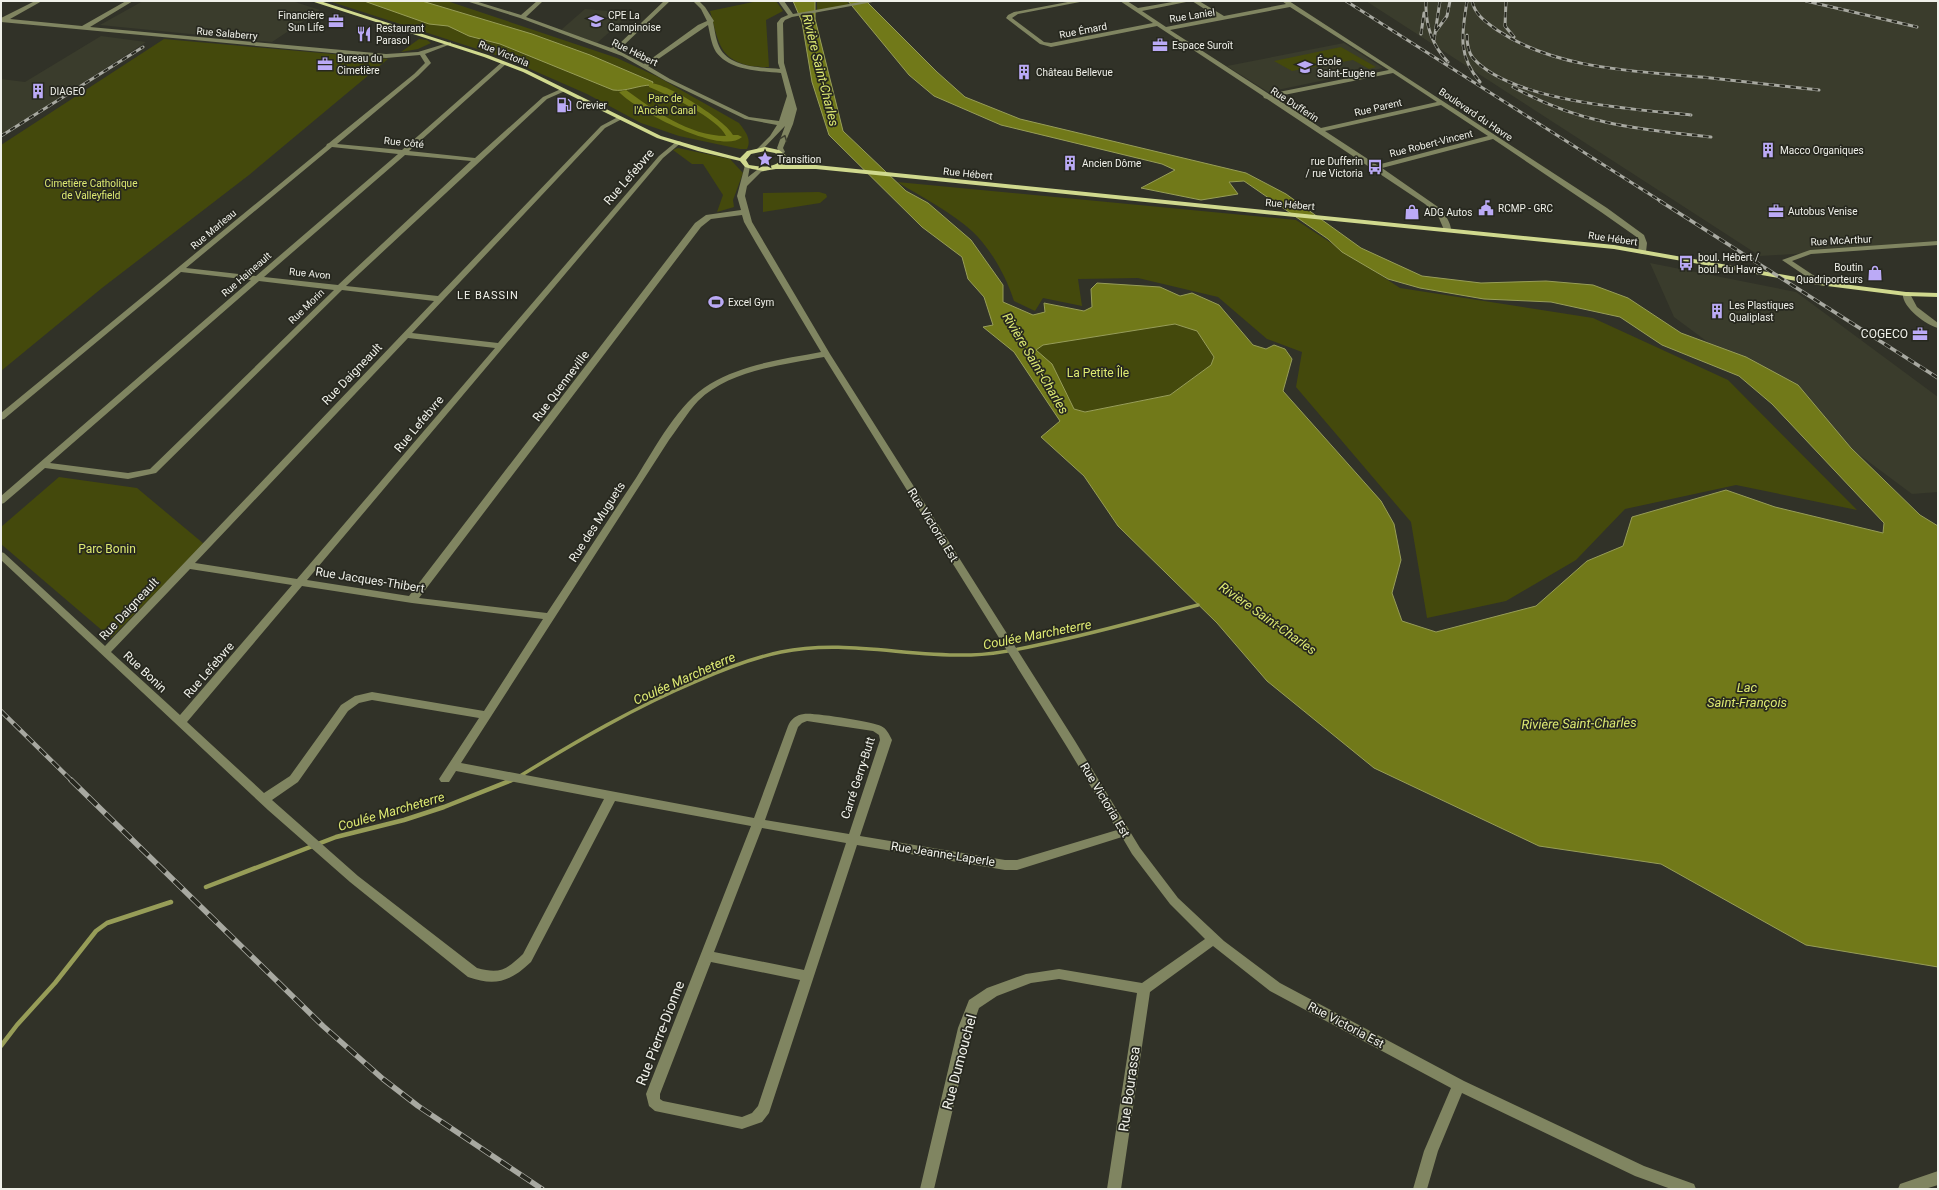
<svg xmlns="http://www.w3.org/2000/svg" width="1939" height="1190" viewBox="0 0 1939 1190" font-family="Roboto,sans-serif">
	<rect width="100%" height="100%" fill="#313228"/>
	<path fill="#3a3c2c" d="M 143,1 L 292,1 L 320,10 L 272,42 L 100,25 Z
		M 1366,1 L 1938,1 L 1938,245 L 1760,256 Z
		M 585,9 L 631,13 L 597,43 L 561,30 Z
		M 101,36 L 146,42 L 1,136 L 1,79 L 25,82 Z
		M 1344,43 L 1383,68 L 1268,92 L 1227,66 Z
		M 1650,263 L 1796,292 L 1938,397 L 1938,492 L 1912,494 L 1674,317 Z"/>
	<path fill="#44490c" d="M 329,1 L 447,1 L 617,58 L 658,77 L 739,123 C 745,131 752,139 747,149 L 740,149 L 679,136 L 641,123 L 587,94 L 505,58 Z
		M 758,1 L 776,1 L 783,11 L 766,20 L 769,67 C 754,68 732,64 723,50 C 716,39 714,24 710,11 Z
		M 817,1 L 847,1 L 849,5 L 817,11 Z
		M 164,39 L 388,59 L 249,175 L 102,288 L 1,371 L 1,145 Z
		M 419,39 L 427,40 L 431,43 L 418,49 L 401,52 Z
		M 1341,47 L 1376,67 L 1369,69 L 1353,60 L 1292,71 L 1274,61 Z
		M 678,148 L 730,159 L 743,173 L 733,200 L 734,207 L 717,212 L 723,195 L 703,164 L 692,164 L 673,150 Z
		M 897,182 L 1296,220 L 1400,288 L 1593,318 L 1728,380 L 1857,510 L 1736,485 L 1625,509 L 1576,560 L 1506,601 L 1427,618 L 1411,522 L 1296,387 L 1302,352 L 1267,339 L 1218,297 L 1138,278 L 1078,279 L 1082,306 L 1043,298 L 1035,311 L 1014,301 C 1006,276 991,249 972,231 C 952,213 921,196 897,182 Z
		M 819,192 L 826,194 L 827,197 L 820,203 L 763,212 L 763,193 Z
		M 1175,324 L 1197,331 L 1214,357 L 1211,365 L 1170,395 L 1085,412 L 1074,409 L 1052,364 L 1036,350 L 1043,345 Z
		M 59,477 L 137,488 L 204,544 L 111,638 L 1,544 L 1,527 Z"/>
	<path fill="#717919" stroke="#979d58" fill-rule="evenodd" d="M 364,1 L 422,1 L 532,34 L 590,55 L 653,82 L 652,85 C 638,85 626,92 613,90 L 500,44 L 469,36 L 448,26 L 429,24 Z
		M 793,1 L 815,1 L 815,19 L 843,131 L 906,191 L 928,203 L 971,240 L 1003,285 L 1003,302 L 1033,315 L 1045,312 L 1044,303 L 1084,311 L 1092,307 L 1091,289 L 1097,283 L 1160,287 L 1180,296 L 1192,293 L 1219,305 L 1253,345 L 1266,349 L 1274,345 L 1285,349 L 1292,359 L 1283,391 L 1381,501 L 1394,524 L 1401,560 L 1392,593 L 1402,621 L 1436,632 L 1536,606 L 1587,561 L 1623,546 L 1632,517 L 1726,490 L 1775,507 L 1883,533 L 1884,523 L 1772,404 L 1739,376 L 1662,345 L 1620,317 L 1551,302 L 1484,299 L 1420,288 L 1388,279 L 1342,252 L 1328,239 L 1244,181 L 1229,182 L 1238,194 L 1201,200 L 1141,188 L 1175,170 L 1162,164 L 1001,125 L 934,96 L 909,75 L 848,1 L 866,1 L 937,72 L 965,97 L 1020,119 L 1246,173 L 1286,194 L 1361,248 L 1422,276 L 1481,283 L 1546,281 L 1593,285 L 1628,298 L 1681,333 L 1746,357 L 1798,385 L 1851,448 L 1920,515 L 1938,526 L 1938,967 L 1806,945 L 1661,864 L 1539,846 L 1374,768 L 1267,681 L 1217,623 L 1118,526 L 1084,476 L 1041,437 L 1060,421 L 1014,352 L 983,327 L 993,325 L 984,297 L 968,279 L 962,257 L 922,227 L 829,135 L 812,82 L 802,22 ZM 1175,324 L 1197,331 L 1214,357 L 1211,365 L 1170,395 L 1085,412 L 1074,409 L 1052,364 L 1036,350 L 1043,345 Z"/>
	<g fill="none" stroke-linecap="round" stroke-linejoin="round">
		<path stroke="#979d58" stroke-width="3.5" d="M 520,776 C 577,741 635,707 697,681 C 724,669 752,658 781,652 C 844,639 907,657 971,655 C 993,654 1016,650 1038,645 C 1092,634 1145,619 1198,605
			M 510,781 L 512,780"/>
		<path stroke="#979d58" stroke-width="4.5" d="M 206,887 L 336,837 L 404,820 L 444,807 L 512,780
			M 1,1046 L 17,1025 L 55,983 L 96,931 L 107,923 L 171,902"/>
		<path fill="#717919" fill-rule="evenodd" d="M 649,83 C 664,81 727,121 733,135 L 738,135 L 742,137 C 721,156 636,110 619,92 L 626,90 C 654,110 689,136 726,136 C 719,119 667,94 649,87 Z"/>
		<path fill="#808561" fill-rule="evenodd" d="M 35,1 L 42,1 L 10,19 L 82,26 L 126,1 L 133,1 L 90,27 L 386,54 L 418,52 L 451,42 L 451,44 L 425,54 L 431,63 L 418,76 L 337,144 L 402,150 L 502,62 L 506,62 L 506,64 L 409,151 L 475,158 L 543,97 L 561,89 L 565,89 L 565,91 L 547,99 L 346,286 L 438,296 L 601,126 L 618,117 L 622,117 L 622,119 L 605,128 L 412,333 L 498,343 L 659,156 L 677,141 L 682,142 L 663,158 L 307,580 L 409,596 L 695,223 L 706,215 L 741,210 L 737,196 L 745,165 L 750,166 L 748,177 L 757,170 L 770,167 L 770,169 L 761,172 L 747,186 L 745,196 L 752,222 L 830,354 L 1075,741 L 1140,848 L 1178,898 L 1224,941 L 1280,983 L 1464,1081 L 1644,1166 L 1694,1184 L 1696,1189 L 1671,1189 L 1635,1176 L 1462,1093 L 1438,1151 L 1427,1189 L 1413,1189 L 1424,1151 L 1451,1088 L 1270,991 L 1213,946 L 1150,992 L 1121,1189 L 1107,1189 L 1137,993 L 1059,979 L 1031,983 L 997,996 L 979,1008 L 972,1028 L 934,1189 L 920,1189 L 958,1028 L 969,1000 L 987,988 L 1026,974 L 1059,969 L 1142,983 L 1205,939 L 1170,904 L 1132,854 L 1122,837 L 1017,870 L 1005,870 L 857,845 L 769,1113 L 762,1122 L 742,1129 L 655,1111 L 649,1106 L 646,1094 L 751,826 L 615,801 L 531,962 C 511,981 496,987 468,977 L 350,882 L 268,810 L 1,560 L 1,552 L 4,553 L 105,646 L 434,301 L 342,290 L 156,473 L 128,479 L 45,468 L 4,503 L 1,504 L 1,496 L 251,280 L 181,272 L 4,419 L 1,420 L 1,413 L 326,146 L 327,144 L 329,143 L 414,74 L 425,63 L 420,55 L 386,58 L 1,22 L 1,18 ZM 332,147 L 398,154 L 256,276 L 186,268 ZM 405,155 L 471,161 L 338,285 L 264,277 ZM 742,215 L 744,222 L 756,243 L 821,352 C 784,359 743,364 710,384 C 679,402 655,448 636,478 C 606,523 577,568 547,613 L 419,598 L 701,227 L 711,219 ZM 259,281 L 334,290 L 150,469 L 128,473 L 50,463 ZM 408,338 L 495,348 L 297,579 L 195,563 ZM 824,357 L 1067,747 L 1117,830 L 1017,860 L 1005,860 L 860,836 L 892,740 C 889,734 887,729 881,726 C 874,722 811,712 804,714 C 796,715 791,719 788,726 L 754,818 L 461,763 L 669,440 C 679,427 687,413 698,401 C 730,370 782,365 824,357 ZM 190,569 L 292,585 L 180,715 L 111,652 ZM 302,586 L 412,603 L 543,619 L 484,711 L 372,692 L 355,696 L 341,705 L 290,776 L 264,793 L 187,722 ZM 372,700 L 479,718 L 441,776 L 439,779 L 441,782 L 449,782 L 456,771 L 604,799 L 523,954 C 506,970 500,974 477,968 L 358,876 L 272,800 L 298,782 L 348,711 L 359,703 ZM 807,721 L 873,731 L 879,735 L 880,740 L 849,834 L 765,820 L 798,727 L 802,723 ZM 762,828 L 846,843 L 804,970 L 714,952 ZM 711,962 L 800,980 L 758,1106 L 752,1113 L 742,1117 L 663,1101 L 660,1099 L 660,1094 Z
			M 466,1 L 475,1 L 521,15 L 537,1 L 543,1 L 526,17 L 611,48 L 618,45 L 664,1 L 670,1 L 622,47 L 617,50 L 644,64 L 698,25 L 707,21 L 701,9 L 693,1 L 699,1 L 705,7 L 714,21 L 713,22 C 715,31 716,42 721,50 C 733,68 761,67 780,69 L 778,63 L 777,23 L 781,18 L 788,15 L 778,1 L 784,1 L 793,14 L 866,1 L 878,1 L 792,17 L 785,20 L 783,23 L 784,63 L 797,109 L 793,124 L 783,148 L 785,152 L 782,154 L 780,153 L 777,148 L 785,126 L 761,151 L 757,151 L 757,149 L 770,136 L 777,125 L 745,119 L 666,81 L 622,56 L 520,18 ZM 708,25 C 710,33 711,44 716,52 C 730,71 760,71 781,73 L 787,96 L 779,121 L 749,117 L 670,79 L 648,66 Z
			M 1073,1 L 1085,1 L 1018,14 L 1012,18 L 1044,42 L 1051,43 L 1153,23 L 1120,1 L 1127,1 L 1138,8 L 1178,1 L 1191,1 L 1142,11 L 1166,27 L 1217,17 L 1192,1 L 1199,1 L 1224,16 L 1286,4 L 1282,1 L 1289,1 L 1607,208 L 1644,235 L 1647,243 L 1646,252 L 1642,254 L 1638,252 L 1639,243 L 1638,238 L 1601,212 L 1493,139 L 1382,168 L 1438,207 C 1444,213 1452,223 1451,232 L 1445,232 L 1438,216 L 1425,204 L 1267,99 L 1264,98 L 1263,96 L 1157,26 L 1051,47 L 1040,44 L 1006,18 L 1008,15 L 1014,12 ZM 1290,7 L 1389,70 L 1269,94 L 1170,30 ZM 1393,73 L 1437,102 L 1321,128 L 1274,97 ZM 1441,105 L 1488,136 L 1377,165 L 1325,131 Z
			M 1938,241 L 1938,245 L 1811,254 L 1792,261 L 1822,281 L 1822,285 L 1819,285 L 1782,260 L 1810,250 Z
			M 1903,292 L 1909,292 L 1917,307 L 1938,323 L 1938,328 C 1926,325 1900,306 1903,292 Z
			M 1938,1171 L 1938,1185 L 1925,1189 L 1898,1189 L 1900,1184 Z"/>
		<path fill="#d0d98e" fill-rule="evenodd" d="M 311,1 L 320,1 L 488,55 L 527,70 L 661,136 L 702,148 L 740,158 L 747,151 L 765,147 L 779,150 L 788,157 L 804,162 L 801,164 L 788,161 L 784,165 L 816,165 L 1614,245 L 1819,281 L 1906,292 L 1938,293 L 1938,297 L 1906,296 L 1819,285 L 1614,249 L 816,169 L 776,169 L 763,171 L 752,169 L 745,167 L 740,161 L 698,151 L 657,138 L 523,72 L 484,57 ZM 765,151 L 775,153 L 782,158 C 776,169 760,167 749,165 L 746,160 L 751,154 Z"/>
		<g stroke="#a8a9a1" stroke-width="3">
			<path id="rail-far3" d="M 1346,1 L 1662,202
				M 1426,1 C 1425,24 1432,45 1448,62
				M 1467,1 C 1462,33 1457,55 1480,82
				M 1472,1 C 1475,15 1486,22 1497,30 C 1558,71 1640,71 1711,78 C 1747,82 1783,86 1819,90
				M 1506,1 L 1505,26 L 1514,37
				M 1806,1 L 1917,27
				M 1436,31 L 1447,16 L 1450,1
				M 1421,34 L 1424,13
				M 1467,35 C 1467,43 1468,52 1473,58 C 1512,102 1634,109 1691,115
				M 1434,40 L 1440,1
				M 1513,87 C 1580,124 1636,129 1711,137
				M 1,136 L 143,47"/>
		</g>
		<g stroke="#a8a9a1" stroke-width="3.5">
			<path id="rail-far2" d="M 1660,201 L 1938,378"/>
		</g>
		<g stroke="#a8a9a1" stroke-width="4.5">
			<path id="rail-far1" d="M 1,711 L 72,781"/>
		</g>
		<g stroke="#a8a9a1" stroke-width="5.5">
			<path id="rail" d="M 71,780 L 323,1026 L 383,1079 L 418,1106 L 542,1189"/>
		</g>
		<use href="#rail-far3" stroke="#27281f" stroke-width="2" stroke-dasharray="5.5" stroke-linecap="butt"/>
		<use href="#rail-far2" stroke="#27281f" stroke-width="2.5" stroke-dasharray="7" stroke-linecap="butt"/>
		<use href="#rail-far1" stroke="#27281f" stroke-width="3" stroke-dasharray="9" stroke-linecap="butt"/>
		<use href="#rail" stroke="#27281f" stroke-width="4" stroke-dasharray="12" stroke-linecap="butt"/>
	</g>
	<defs><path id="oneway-chevron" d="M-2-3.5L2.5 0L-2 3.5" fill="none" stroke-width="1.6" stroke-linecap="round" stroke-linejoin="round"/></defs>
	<use stroke="#3d3f30" href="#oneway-chevron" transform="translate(784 138) rotate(-69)"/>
	<defs>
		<g id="office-bare" transform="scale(1.2)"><path d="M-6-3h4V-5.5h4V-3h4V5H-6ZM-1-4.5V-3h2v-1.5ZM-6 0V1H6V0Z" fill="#bbaaf6" stroke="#27281f" stroke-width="2.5" paint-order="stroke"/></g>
		<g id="school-bare" transform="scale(1.2)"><path d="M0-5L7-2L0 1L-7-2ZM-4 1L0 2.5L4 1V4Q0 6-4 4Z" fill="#bbaaf6" stroke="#27281f" stroke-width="2.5" paint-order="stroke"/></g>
		<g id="restaurant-bare" transform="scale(1.2)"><path d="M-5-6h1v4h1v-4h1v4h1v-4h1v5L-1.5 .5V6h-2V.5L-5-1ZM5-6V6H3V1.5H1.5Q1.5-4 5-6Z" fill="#bbaaf6" stroke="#27281f" stroke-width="2.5" paint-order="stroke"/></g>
		<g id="building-bare" transform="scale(1.2)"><path d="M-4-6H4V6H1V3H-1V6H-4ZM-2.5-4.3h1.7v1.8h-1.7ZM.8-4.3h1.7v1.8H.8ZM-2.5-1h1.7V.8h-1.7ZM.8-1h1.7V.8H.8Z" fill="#bbaaf6" stroke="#27281f" stroke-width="2.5" paint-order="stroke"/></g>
		<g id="fuel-bare" transform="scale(1.2)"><path d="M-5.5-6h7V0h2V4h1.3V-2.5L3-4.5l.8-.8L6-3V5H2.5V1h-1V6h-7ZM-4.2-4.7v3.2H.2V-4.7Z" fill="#bbaaf6" stroke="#27281f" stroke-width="2.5" paint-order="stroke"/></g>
		<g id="sight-bare" transform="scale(1.2)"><path d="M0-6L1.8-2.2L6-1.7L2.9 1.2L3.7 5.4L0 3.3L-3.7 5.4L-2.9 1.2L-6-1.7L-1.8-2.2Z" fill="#bbaaf6" stroke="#27281f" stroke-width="2.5" paint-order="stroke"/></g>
		<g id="bus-bare" transform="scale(1.2)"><path d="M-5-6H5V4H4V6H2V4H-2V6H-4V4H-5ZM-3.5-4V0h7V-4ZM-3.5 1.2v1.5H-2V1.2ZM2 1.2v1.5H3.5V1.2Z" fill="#bbaaf6" stroke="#27281f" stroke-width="2.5" paint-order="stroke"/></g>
		<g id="civic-bare" transform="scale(1.2)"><path d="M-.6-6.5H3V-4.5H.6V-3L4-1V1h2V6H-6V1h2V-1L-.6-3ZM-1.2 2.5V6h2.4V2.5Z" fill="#bbaaf6" stroke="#27281f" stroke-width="2.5" paint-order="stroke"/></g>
		<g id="shop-bare" transform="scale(1.2)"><path d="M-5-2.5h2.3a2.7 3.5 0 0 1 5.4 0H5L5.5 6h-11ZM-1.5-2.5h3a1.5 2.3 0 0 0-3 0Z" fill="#bbaaf6" stroke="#27281f" stroke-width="2.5" paint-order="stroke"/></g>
		<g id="stadium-bare" transform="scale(1.2)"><path d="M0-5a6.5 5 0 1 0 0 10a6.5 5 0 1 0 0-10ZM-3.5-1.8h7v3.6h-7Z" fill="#bbaaf6" stroke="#27281f" stroke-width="2.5" paint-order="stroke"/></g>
	</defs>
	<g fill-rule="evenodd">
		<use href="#office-bare" x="336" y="21"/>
		<use href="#school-bare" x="596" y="21"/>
		<use href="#restaurant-bare" x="364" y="34"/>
		<use href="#office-bare" x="1160" y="45"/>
		<use href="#office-bare" x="325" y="64"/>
		<use href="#school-bare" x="1305" y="67"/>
		<use href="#building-bare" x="1024" y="72"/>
		<use href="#building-bare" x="38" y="91"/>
		<use href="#fuel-bare" x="564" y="105"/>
		<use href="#building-bare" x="1768" y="150"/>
		<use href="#sight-bare" x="765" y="159"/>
		<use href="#building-bare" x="1070" y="163"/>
		<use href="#bus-bare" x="1375" y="167"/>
		<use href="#civic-bare" x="1486" y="208"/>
		<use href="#office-bare" x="1776" y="211"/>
		<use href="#shop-bare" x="1412" y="212"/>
		<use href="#bus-bare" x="1686" y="263"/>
		<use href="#shop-bare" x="1875" y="273"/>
		<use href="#stadium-bare" x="716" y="302"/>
		<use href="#building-bare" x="1717" y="311"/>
		<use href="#office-bare" x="1920" y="334"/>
	</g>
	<g text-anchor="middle" stroke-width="3.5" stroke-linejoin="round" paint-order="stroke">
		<g font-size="10" fill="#f0f1ea" stroke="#27281f" text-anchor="start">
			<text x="324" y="19" text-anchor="end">Financière<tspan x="324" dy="12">Sun Life</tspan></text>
			<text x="608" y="19">CPE La<tspan x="608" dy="12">Campinoise</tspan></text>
			<text x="376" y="32">Restaurant<tspan x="376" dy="12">Parasol</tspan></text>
			<text x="1172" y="49">Espace Suroît</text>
			<text x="337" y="62">Bureau du<tspan x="337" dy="12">Cimetière</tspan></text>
			<text x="1317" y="65">École<tspan x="1317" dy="12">Saint-Eugène</tspan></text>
			<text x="1036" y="76">Château Bellevue</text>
			<text x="50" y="95">DIAGEO</text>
			<text x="576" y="109">Crevier</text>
			<text x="1780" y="154">Macco Organiques</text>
			<text x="777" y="163">Transition</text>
			<text x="1363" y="165" text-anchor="end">rue Dufferin<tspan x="1363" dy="12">/ rue Victoria</tspan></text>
			<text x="1082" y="167">Ancien Dôme</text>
			<text x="1498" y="212">RCMP - GRC</text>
			<text x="1788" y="215">Autobus Venise</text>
			<text x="1424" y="216">ADG Autos</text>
			<text x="1698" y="261">boul. Hébert /<tspan x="1698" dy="12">boul. du Havre</tspan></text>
			<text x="1863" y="271" text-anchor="end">Boutin<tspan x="1863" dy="12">Quadriporteurs</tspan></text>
			<text x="728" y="306">Excel Gym</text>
			<text x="1729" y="309">Les Plastiques<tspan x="1729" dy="12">Qualiplast</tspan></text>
		</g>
		<g font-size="10" fill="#f0f1ea" stroke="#27281f">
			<text transform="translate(1192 15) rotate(-9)" y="4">Rue Laniel</text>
			<text transform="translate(1083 30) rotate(-11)" y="4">Rue Émard</text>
			<text transform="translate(227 33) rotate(5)" y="4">Rue Salaberry</text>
			<text transform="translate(635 52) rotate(26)" y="4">Rue Hébert</text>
			<text transform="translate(504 53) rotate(22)" y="4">Rue Victoria</text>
			<text transform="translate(1295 104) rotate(33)" y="4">Rue Dufferin</text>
			<text transform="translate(1378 107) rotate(-13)" y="4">Rue Parent</text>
			<text transform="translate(1476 114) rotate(34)" y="4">Boulevard du Havre</text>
			<text transform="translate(404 142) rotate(6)" y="4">Rue Côté</text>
			<text transform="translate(1431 143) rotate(-14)" y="4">Rue Robert-Vincent</text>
			<text transform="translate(968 173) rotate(6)" y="4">Rue Hébert</text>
			<text transform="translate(1290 204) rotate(5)" y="4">Rue Hébert</text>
			<text transform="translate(213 229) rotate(-40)" y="4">Rue Marleau</text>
			<text transform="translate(1613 238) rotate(8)" y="4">Rue Hébert</text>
			<text transform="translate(1841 240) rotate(-3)" y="4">Rue McArthur</text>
			<text transform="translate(310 273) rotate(6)" y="4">Rue Avon</text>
			<text transform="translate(246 274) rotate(-41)" y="4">Rue Haineault</text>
			<text transform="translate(306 306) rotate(-44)" y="4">Rue Morin</text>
		</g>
		<g font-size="10" fill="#dde971" stroke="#27281f">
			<text x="665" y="102">Parc de<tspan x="665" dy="12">l'Ancien Canal</tspan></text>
			<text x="91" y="187">Cimetière Catholique<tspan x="91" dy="12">de Valleyfield</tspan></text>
		</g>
		<g font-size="11" letter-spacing="1" fill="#f0f1ea" stroke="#27281f">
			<text x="488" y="299">LE BASSIN</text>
		</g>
		<g font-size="12" fill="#f0f1ea" stroke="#27281f">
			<text transform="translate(629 177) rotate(-49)" y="4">Rue Lefebvre</text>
			<text transform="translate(352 374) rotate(-46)" y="4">Rue Daigneault</text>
			<text transform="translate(561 386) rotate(-53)" y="4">Rue Quenneville</text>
			<text transform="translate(419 424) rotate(-50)" y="4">Rue Lefebvre</text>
			<text transform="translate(597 522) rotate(-57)" y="4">Rue des Muguets</text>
			<text transform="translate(933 525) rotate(58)" y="4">Rue Victoria Est</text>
			<text transform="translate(370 580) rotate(9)" y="4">Rue Jacques-Thibert</text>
			<text transform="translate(129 609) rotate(-47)" y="4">Rue Daigneault</text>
			<text transform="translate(209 670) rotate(-49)" y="4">Rue Lefebvre</text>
			<text transform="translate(145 672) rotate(43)" y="4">Rue Bonin</text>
			<text transform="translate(858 778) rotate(-72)" y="4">Carré Gerry-Butt</text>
			<text transform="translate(1105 800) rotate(59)" y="4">Rue Victoria Est</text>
			<text transform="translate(943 854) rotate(9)" y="4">Rue Jeanne-Laperle</text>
			<text transform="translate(1346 1025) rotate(28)" y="4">Rue Victoria Est</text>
		</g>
		<g font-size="12" fill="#f0f1ea" stroke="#27281f" text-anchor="end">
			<text x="1908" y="338">COGECO</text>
		</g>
		<g font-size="12" fill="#dde971" stroke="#27281f">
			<text x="1098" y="377">La Petite Île</text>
			<text x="107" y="553">Parc Bonin</text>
		</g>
		<g font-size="13" font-style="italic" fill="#dde972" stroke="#27281f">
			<text transform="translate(821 70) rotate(76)" y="5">Rivière Saint-Charles</text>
			<text transform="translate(1036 363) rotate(59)" y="5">Rivière Saint-Charles</text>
			<text transform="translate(1268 618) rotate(35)" y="5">Rivière Saint-Charles</text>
			<text transform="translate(1037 634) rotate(-11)" y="5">Coulée Marcheterre</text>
			<text transform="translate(684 678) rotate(-24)" y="5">Coulée Marcheterre</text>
			<text x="1747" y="692">Lac<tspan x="1747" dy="15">Saint-François</tspan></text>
			<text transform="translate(1579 723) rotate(-1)" y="5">Rivière Saint-Charles</text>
			<text transform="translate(391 811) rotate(-16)" y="5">Coulée Marcheterre</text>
		</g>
		<g font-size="14" fill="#f0f1ea" stroke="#27281f">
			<text transform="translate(660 1033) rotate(-69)" y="5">Rue Pierre-Dionne</text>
			<text transform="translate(959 1062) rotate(-75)" y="5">Rue Dumouchel</text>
			<text transform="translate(1129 1089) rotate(-82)" y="5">Rue Bourassa</text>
		</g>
	</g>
	<rect width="1939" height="1190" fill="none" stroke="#f0f1ea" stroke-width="4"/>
</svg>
